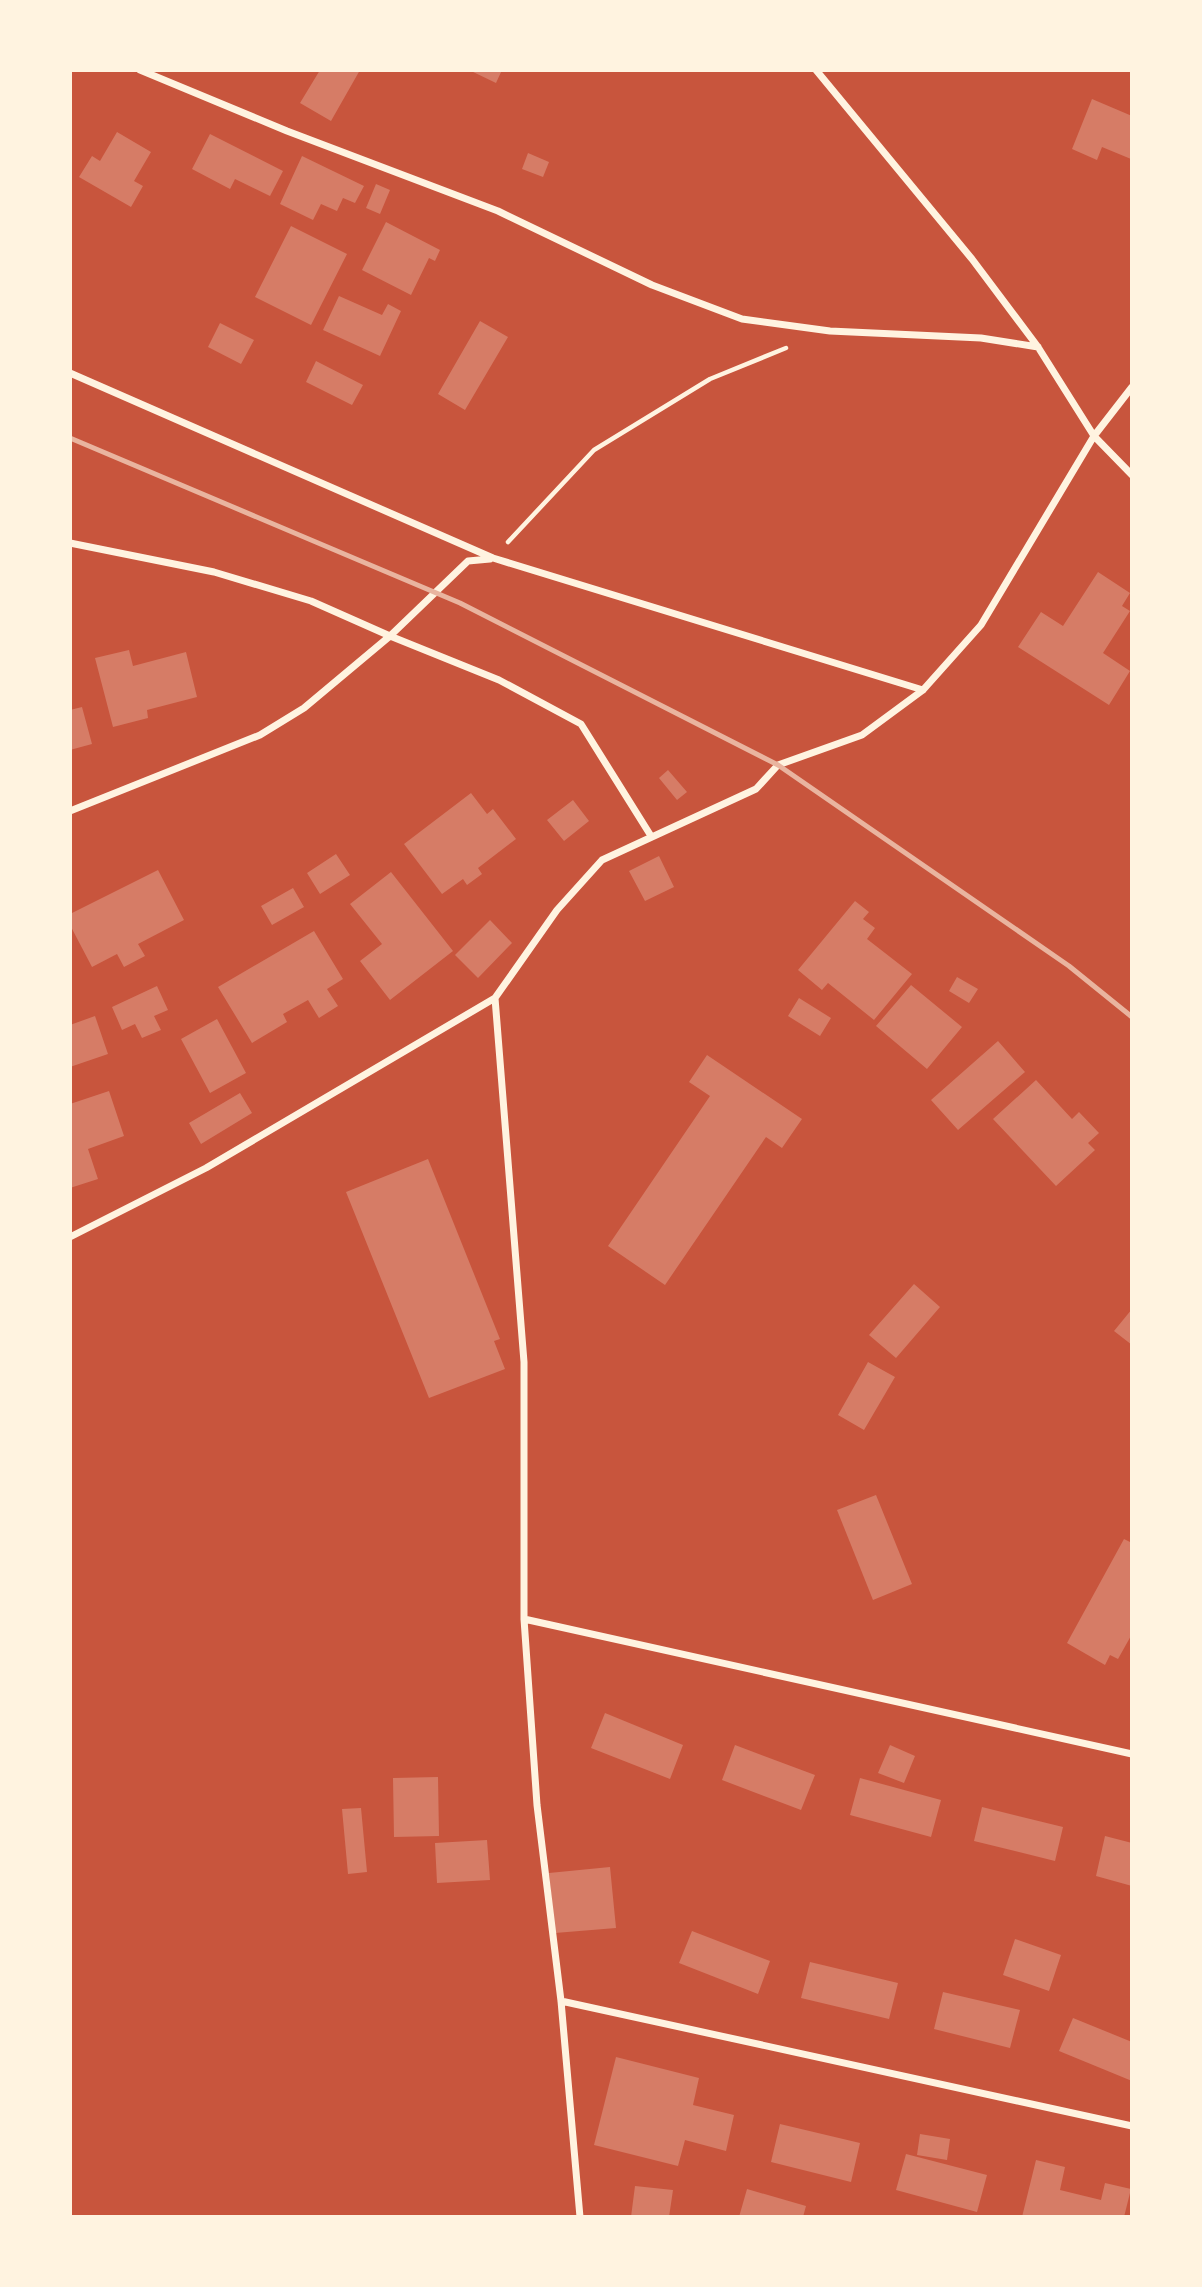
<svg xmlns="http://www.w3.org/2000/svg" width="1202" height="2287" viewBox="0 0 1202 2287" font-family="Signika,sans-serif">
	<rect width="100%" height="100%" fill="#c8553d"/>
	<path fill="#d67c66" d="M 320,70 L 360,70 L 331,121 L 300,103 Z
		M 469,70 L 502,70 L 496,83 Z
		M 1092,99 L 1132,116 L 1131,159 L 1102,147 L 1097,160 L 1072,149 Z
		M 117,132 L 151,152 L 134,181 L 143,186 L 131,207 L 79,177 L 92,156 L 100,161 Z
		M 210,134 L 283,171 L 270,196 L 235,179 L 230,189 L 192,169 Z
		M 528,153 L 549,162 L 543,177 L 522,169 Z
		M 302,156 L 364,186 L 355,203 L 343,198 L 337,211 L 321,204 L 313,220 L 280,204 Z
		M 376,184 L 390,190 L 380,214 L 366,208 Z
		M 386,222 L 440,250 L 435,261 L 429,258 L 411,295 L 362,270 Z
		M 291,226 L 347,254 L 311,325 L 255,297 Z
		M 339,296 L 382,315 L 388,304 L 401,311 L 380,356 L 323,330 Z
		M 480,321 L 508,337 L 465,410 L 438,394 Z
		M 220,323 L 254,340 L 241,364 L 208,347 Z
		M 316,361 L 363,385 L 352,405 L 306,382 Z
		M 1098,572 L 1130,593 L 1122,606 L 1130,611 L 1103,653 L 1130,671 L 1109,705 L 1018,647 L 1041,612 L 1063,626 Z
		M 129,650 L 133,666 L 186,652 L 197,697 L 147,710 L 148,718 L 113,727 L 95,658 Z
		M 82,707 L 92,744 L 70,750 L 70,710 Z
		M 668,770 L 687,792 L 677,800 L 659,778 Z
		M 471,793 L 487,814 L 493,809 L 516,839 L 478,868 L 482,874 L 467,885 L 463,879 L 442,894 L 404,844 Z
		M 573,800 L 589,821 L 564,841 L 547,820 Z
		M 336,854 L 350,875 L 320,894 L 307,873 Z
		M 659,856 L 674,887 L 645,901 L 629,871 Z
		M 158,870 L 184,920 L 138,944 L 145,956 L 124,967 L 117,954 L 92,967 L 70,925 L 70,914 Z
		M 391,872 L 453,951 L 390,1000 L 360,961 L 382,944 L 350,904 Z
		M 293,888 L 304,907 L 272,925 L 261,906 Z
		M 855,901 L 869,912 L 863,919 L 875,928 L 867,939 L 912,974 L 874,1020 L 828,983 L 822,990 L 798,970 Z
		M 490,920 L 512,943 L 478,978 L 455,955 Z
		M 314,931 L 343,979 L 327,989 L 338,1006 L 319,1018 L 308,1000 L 283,1014 L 287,1022 L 252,1043 L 218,987 Z
		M 957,977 L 978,989 L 969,1003 L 949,991 Z
		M 911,985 L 962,1027 L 927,1069 L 876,1026 Z
		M 157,986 L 168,1010 L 154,1016 L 161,1030 L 142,1038 L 135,1024 L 122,1030 L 112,1007 Z
		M 799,998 L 831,1018 L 820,1036 L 788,1016 Z
		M 95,1016 L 108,1054 L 70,1067 L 70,1025 Z
		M 217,1019 L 246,1073 L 210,1093 L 181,1039 Z
		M 998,1041 L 1025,1072 L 958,1130 L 931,1100 Z
		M 707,1055 L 802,1119 L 782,1148 L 766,1137 L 665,1285 L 608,1246 L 710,1096 L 689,1082 Z
		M 1036,1080 L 1072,1119 L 1079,1112 L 1099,1133 L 1088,1143 L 1095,1150 L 1056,1186 L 993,1119 Z
		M 109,1091 L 124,1136 L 88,1149 L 98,1179 L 70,1188 L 70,1104 Z
		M 240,1093 L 252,1113 L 201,1144 L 189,1123 Z
		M 428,1159 L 500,1339 L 494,1341 L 505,1369 L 429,1398 L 346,1192 Z
		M 914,1284 L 940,1307 L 896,1358 L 869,1335 Z
		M 1132,1309 L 1132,1345 L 1114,1331 Z
		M 868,1362 L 895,1377 L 864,1430 L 838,1415 Z
		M 876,1495 L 912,1584 L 873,1600 L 837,1510 Z
		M 1124,1539 L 1132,1543 L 1132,1634 L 1118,1659 L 1110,1655 L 1105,1665 L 1067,1643 Z
		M 605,1713 L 683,1745 L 670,1779 L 591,1748 Z
		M 735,1745 L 815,1775 L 801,1810 L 722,1780 Z
		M 890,1745 L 915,1756 L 904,1783 L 878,1773 Z
		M 438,1777 L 439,1836 L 394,1837 L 393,1778 Z
		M 860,1778 L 941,1800 L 931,1837 L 850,1815 Z
		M 982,1807 L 1063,1827 L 1055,1861 L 974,1841 Z
		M 361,1808 L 367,1872 L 348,1874 L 342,1809 Z
		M 1105,1836 L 1132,1843 L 1132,1886 L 1096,1876 Z
		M 487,1840 L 490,1880 L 437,1883 L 435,1843 Z
		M 610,1867 L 616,1928 L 555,1933 L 549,1873 Z
		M 692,1931 L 770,1961 L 758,1994 L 679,1963 Z
		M 1015,1939 L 1061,1955 L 1049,1991 L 1003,1975 Z
		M 810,1962 L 898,1983 L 889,2019 L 801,1998 Z
		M 943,1992 L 1020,2010 L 1010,2048 L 934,2029 Z
		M 1073,2018 L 1132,2042 L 1132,2081 L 1059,2051 Z
		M 616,2057 L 699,2078 L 693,2105 L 734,2115 L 726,2151 L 685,2140 L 678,2166 L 594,2145 Z
		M 780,2124 L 860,2143 L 851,2182 L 771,2162 Z
		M 920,2134 L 950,2139 L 947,2160 L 917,2155 Z
		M 906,2154 L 987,2175 L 977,2212 L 896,2190 Z
		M 1036,2160 L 1065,2167 L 1060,2190 L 1101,2200 L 1105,2183 L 1131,2189 L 1124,2217 L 1022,2217 Z
		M 635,2186 L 673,2190 L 669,2217 L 631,2217 Z
		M 747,2189 L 806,2206 L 803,2217 L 739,2217 Z"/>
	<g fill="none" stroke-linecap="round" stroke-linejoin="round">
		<path stroke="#fff3e0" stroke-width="4.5" d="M 508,542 L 594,450 L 710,379 L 786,348"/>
		<path stroke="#fff3e0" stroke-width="7" d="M 140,70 L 287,131 L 498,211 L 652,285 L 742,319 L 830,331 L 981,338 L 1038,347
			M 816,70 L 972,259 L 1038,347 L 1094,436 L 1132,475
			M 70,373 L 493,558 L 923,690
			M 70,543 L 214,572 L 311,601 L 390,636 L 304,708 L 260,735 L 70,811
			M 490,559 L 468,561 L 390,636 L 499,680 L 581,724 L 651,836
			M 495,998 L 524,1362 L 524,1619 L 537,1805 L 561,2001 L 580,2217
			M 70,1237 L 206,1168 L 495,998 L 557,910 L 602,860 L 756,789 L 778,765 L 862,735 L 923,690 L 981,625 L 1094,436 L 1132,387
			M 524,1619 L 1132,1754
			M 561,2001 L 1132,2126"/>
		<path stroke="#e9b49f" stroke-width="5" d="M 70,438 L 460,603 L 778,765 L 1069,966 L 1132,1017"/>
	</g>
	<rect width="1202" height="2287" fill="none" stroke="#fff3e0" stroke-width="144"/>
</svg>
